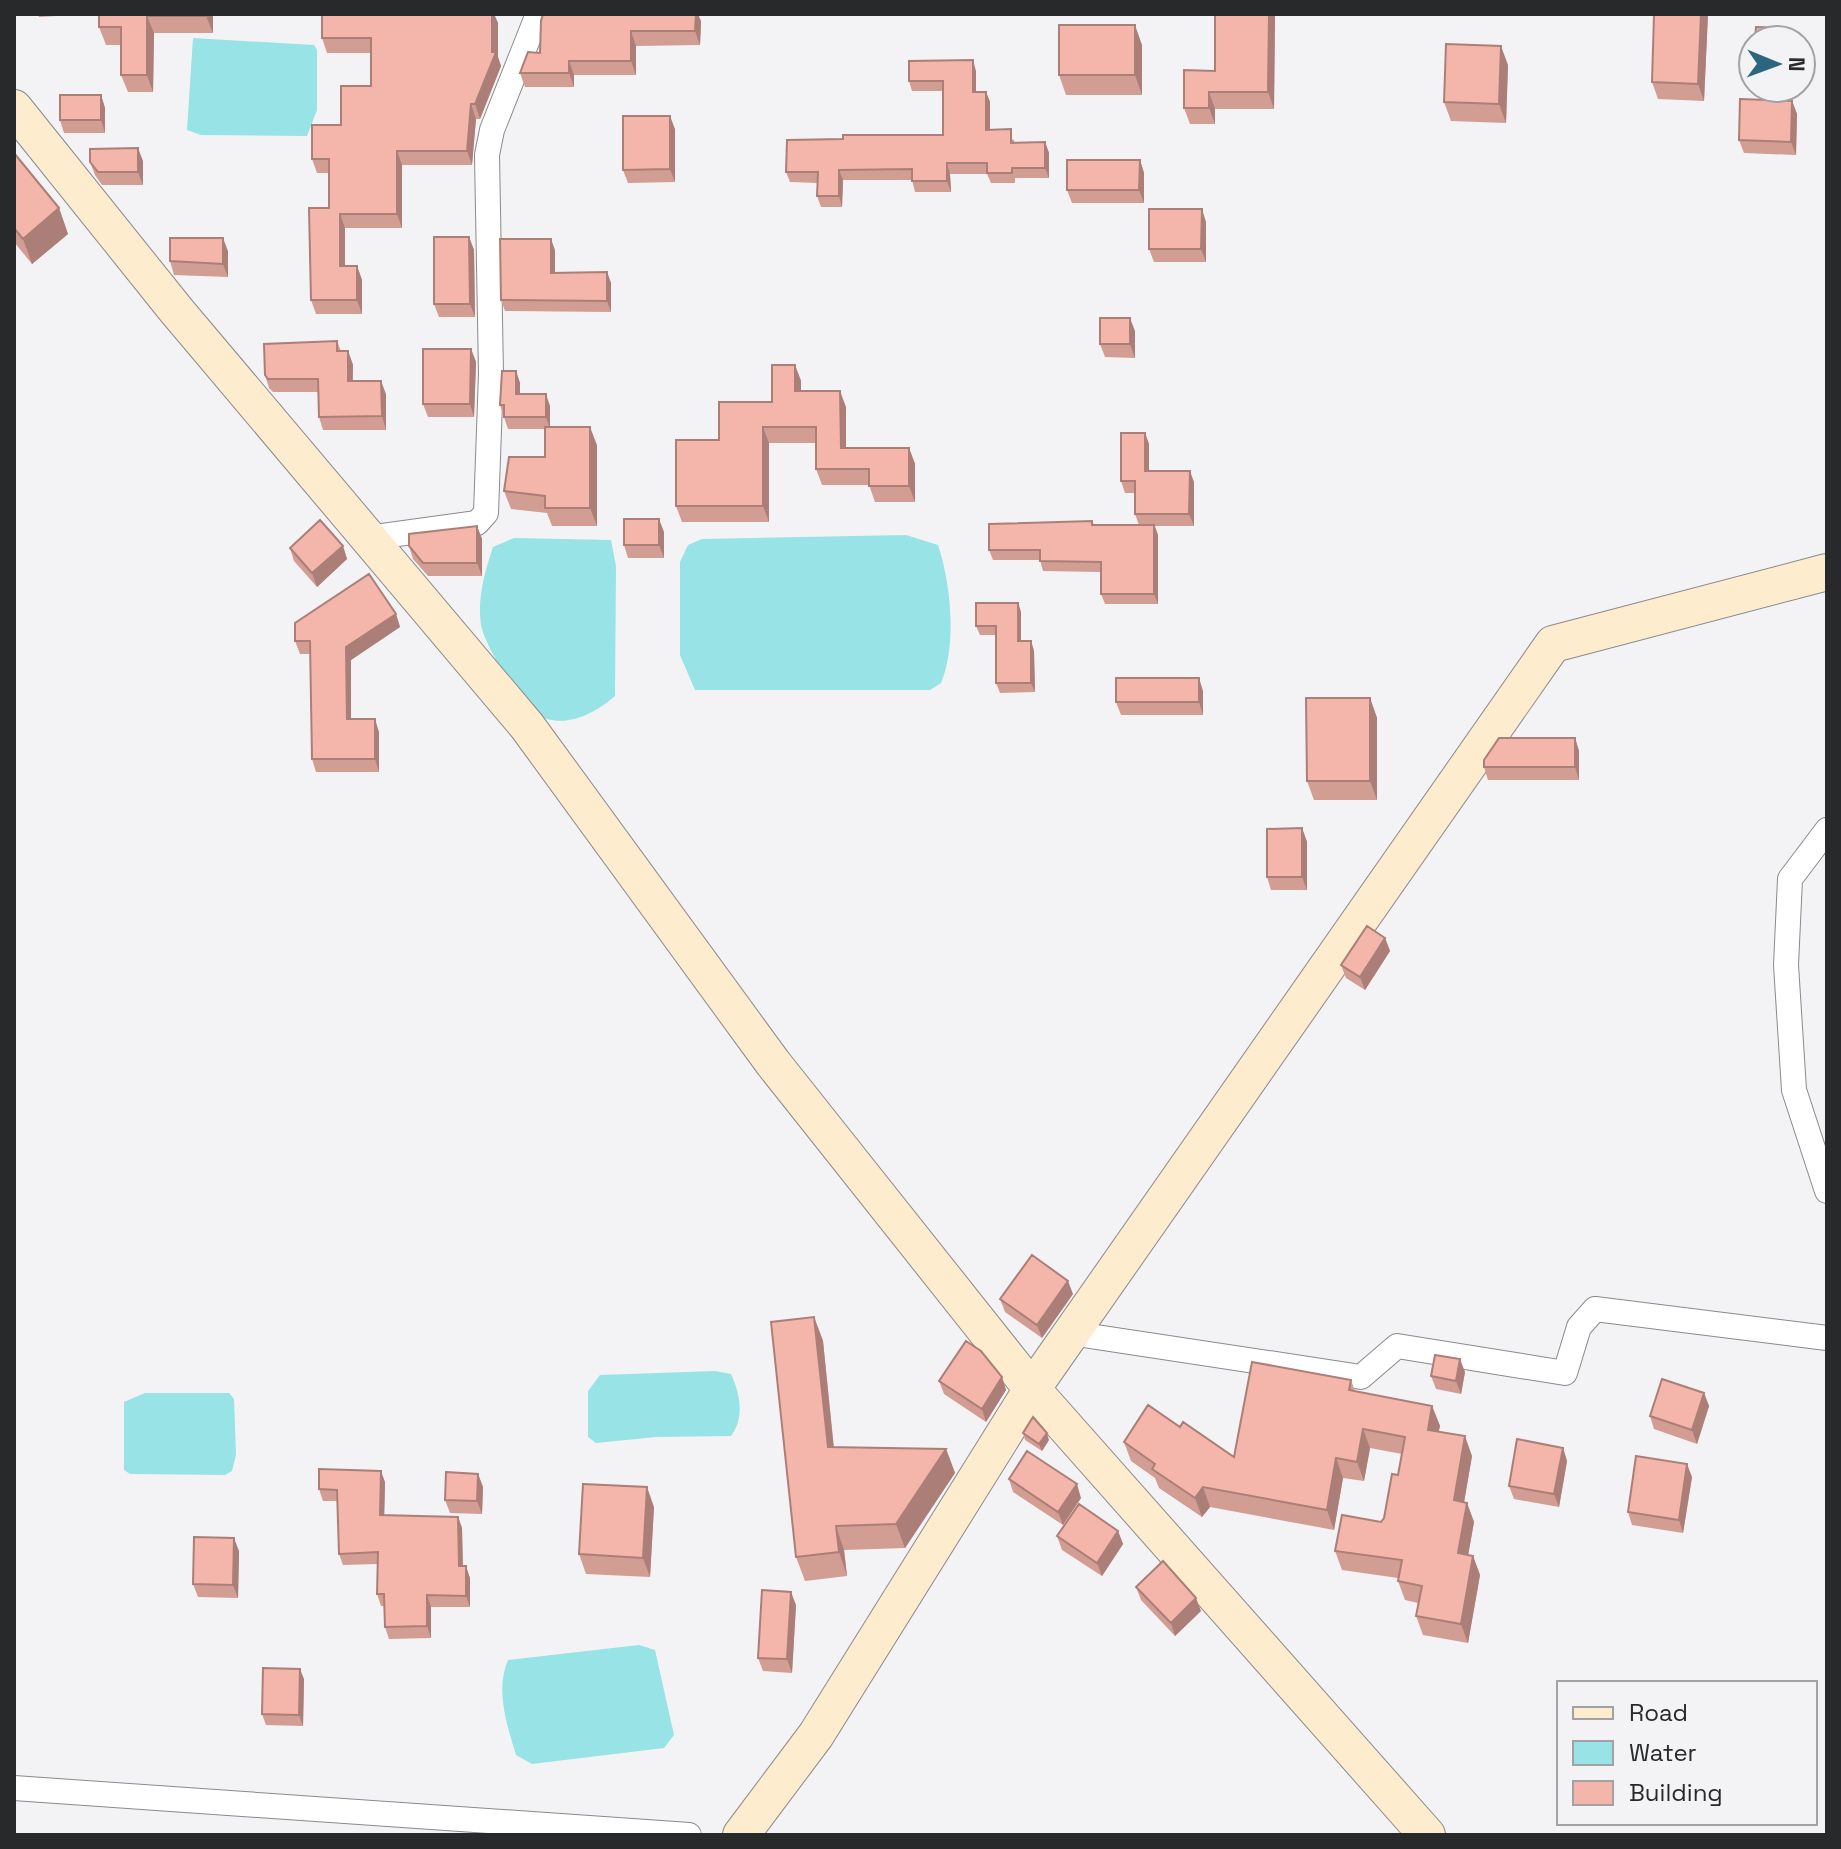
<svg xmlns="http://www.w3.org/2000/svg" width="1841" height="1849" viewBox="0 0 1841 1849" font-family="'Space Grotesk',sans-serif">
	<rect width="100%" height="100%" fill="#f3f3f6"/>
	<path fill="#97e3e6" d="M 193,38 L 314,45 L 317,50 L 317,110 L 307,136 L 201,135 L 187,130 Z
		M 906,535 L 938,545 C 951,584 957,645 941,683 L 930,690 L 695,690 L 680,655 L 680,562 L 688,545 L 702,539 Z
		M 514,538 L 611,540 L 616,566 L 615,696 C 598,711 572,726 547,719 C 525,713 485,647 481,625 C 477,599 485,571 493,547 Z
		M 715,1371 L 731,1374 C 740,1394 745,1417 731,1436 L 656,1437 L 596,1443 L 588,1437 L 588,1391 L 600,1375 Z
		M 145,1393 L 229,1393 L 234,1399 L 236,1455 L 232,1471 L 225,1475 L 130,1474 L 124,1470 L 124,1402 Z
		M 639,1645 L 655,1650 L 674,1735 L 664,1748 L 532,1764 L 516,1755 C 507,1725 495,1690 508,1660 Z"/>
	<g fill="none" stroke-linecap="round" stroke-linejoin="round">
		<g stroke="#8a8a8d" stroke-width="26">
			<path id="street" d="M 368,538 L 477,523 L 486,513 L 491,374 L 487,155 L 492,130 L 538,14
				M 1827,830 L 1790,879 L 1786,965 L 1794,1090 L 1827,1191
				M 1070,1333 L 1361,1377 L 1397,1346 L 1565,1373 L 1579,1327 L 1595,1309 L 1827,1338
				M 14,1788 L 689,1835"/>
		</g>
		<g stroke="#8a8a8d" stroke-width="38">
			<path id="secondary" d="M 14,108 L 176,310 L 527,726 L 773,1063 L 1032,1389 L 1427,1835
				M 741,1835 L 816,1735 L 1032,1389 L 1553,644 L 1827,572"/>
		</g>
		<use href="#street" stroke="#fff" stroke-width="24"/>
		<use href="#secondary" stroke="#feecce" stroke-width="36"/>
	</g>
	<path fill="#d29d93" d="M 38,14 L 74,14 L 74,15 L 39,17 Z
		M 99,14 L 213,14 L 213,33 L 154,33 L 153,92 L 128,92 L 121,75 L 121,45 L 106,45 L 99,27 Z
		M 322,14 L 494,14 L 498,23 L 498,57 L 501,66 L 480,119 L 476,119 L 472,165 L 402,165 L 402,228 L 345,228 L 345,266 L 357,266 L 362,280 L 362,314 L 316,314 L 311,300 L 329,208 L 329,173 L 317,173 L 312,159 L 371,86 L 371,53 L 327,53 L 322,38 Z
		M 543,14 L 701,21 L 700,45 L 636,46 L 636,75 L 574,75 L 574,87 L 525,87 L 520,73 L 540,53 Z
		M 1275,14 L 1274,109 L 1215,109 L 1215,124 L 1190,124 L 1184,108 L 1215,71 Z
		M 1654,14 L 1708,14 L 1704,101 L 1658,99 L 1652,82 Z
		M 1142,45 L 1142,95 L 1066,95 L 1059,75 Z
		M 1508,65 L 1506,123 L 1451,121 L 1444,102 Z
		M 976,71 L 976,92 L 986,92 L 990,102 L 990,130 L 1014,140 L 1015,143 L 1045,142 L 1049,153 L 1049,178 L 1015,178 L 1015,183 L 991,183 L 987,174 L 950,174 L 951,192 L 915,192 L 912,180 L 843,180 L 842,207 L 821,207 L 817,196 L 818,183 L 790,182 L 786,172 L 843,139 L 943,135 L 943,91 L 912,91 L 909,81 Z
		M 101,95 L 105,108 L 105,133 L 64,133 L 60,120 Z
		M 1792,101 L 1797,114 L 1796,155 L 1744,153 L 1739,140 Z
		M 675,129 L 675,182 L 628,183 L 623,170 Z
		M 14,153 L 59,208 L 68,234 L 32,264 L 14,242 Z
		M 1140,160 L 1144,173 L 1144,203 L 1072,203 L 1067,190 Z
		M 143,161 L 143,185 L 102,185 L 95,175 L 90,162 Z
		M 1206,222 L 1206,262 L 1154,262 L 1149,249 Z
		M 469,237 L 474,250 L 475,317 L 439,317 L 434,304 Z
		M 555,250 L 555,273 L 607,272 L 611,283 L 611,312 L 505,311 L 501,300 Z
		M 228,251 L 228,277 L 174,275 L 170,261 Z
		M 1135,331 L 1135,358 L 1105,357 L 1100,344 Z
		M 337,341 L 341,351 L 348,351 L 353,365 L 353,381 L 386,394 L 386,430 L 323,430 L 319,417 L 318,392 L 273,392 L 269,388 L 265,375 Z
		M 471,349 L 476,362 L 474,417 L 428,417 L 423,404 Z
		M 795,365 L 801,381 L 801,391 L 846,407 L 846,448 L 909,448 L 915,464 L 915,502 L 875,502 L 869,485 L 822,485 L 816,469 L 816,443 L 769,443 L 769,522 L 682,522 L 676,506 L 719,440 L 772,402 Z
		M 516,371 L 520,383 L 520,394 L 550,406 L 550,427 L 597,445 L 597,526 L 552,526 L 547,513 L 511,509 L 504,491 L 545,457 L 545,429 L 508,429 L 500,405 Z
		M 1145,433 L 1149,444 L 1149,471 L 1194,482 L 1194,526 L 1155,526 L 1158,535 L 1158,604 L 1105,604 L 1101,594 L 1101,572 L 1043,571 L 1040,560 L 993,560 L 989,550 L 1092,521 L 1094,525 L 1139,525 L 1135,514 L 1135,493 L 1125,493 L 1121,481 Z
		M 477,526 L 482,539 L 482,576 L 428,576 L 413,559 L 409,546 Z
		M 664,532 L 664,558 L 628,558 L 624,545 Z
		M 343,546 L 347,559 L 317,587 L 294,561 L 290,548 Z
		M 1018,603 L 1021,612 L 1021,641 L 1031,641 L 1034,651 L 1035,692 L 1000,693 L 996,683 L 996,635 L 980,635 L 976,626 Z
		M 396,614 L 400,627 L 351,660 L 351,719 L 379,732 L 379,772 L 316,772 L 312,759 L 310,654 L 300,654 L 295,641 Z
		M 1203,691 L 1203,715 L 1121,715 L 1116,702 Z
		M 1370,698 L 1377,718 L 1377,800 L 1314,800 L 1307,781 Z
		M 1575,738 L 1579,751 L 1579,780 L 1488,780 L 1484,767 Z
		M 1302,828 L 1307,842 L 1307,890 L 1271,890 L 1267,877 Z
		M 1385,938 L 1390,951 L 1365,990 L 1346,978 L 1341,965 Z
		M 1073,1294 L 1042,1338 L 1005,1312 L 1000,1299 Z
		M 814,1317 L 823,1341 L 834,1448 L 946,1449 L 955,1473 L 905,1548 L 844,1550 L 847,1576 L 805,1581 L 796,1557 Z
		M 1465,1372 L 1461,1394 L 1436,1389 L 1431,1376 Z
		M 1002,1377 L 1006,1390 L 986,1422 L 944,1394 L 939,1381 Z
		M 1351,1380 L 1355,1391 L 1432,1406 L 1440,1426 L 1438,1432 L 1472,1456 L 1464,1502 L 1467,1503 L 1474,1522 L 1468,1555 L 1473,1556 L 1480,1575 L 1468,1643 L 1423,1635 L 1416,1616 L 1418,1603 L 1405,1600 L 1398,1581 L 1398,1578 L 1342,1570 L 1335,1551 L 1381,1522 L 1384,1518 L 1398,1475 L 1402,1454 L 1370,1448 L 1364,1481 L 1343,1478 L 1334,1530 L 1210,1507 L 1202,1517 L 1159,1488 L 1155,1478 L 1131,1461 L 1124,1442 L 1180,1427 L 1234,1457 Z
		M 1704,1393 L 1709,1406 L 1697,1444 L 1654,1429 L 1650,1416 Z
		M 1023,1433 L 1049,1440 L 1042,1451 L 1025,1440 Z
		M 1563,1448 L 1567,1461 L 1559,1507 L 1514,1499 L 1509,1486 Z
		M 478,1474 L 483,1487 L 482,1514 L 450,1513 L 445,1500 Z
		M 1692,1477 L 1683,1533 L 1632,1525 L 1628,1512 Z
		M 1009,1479 L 1081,1498 L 1063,1525 L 1013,1492 Z
		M 385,1482 L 384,1515 L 458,1517 L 462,1528 L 463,1566 L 470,1578 L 470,1607 L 431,1607 L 431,1638 L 389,1639 L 385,1627 L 384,1606 L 381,1606 L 377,1594 L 377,1564 L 343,1565 L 339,1554 L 338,1501 L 323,1501 L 319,1489 Z
		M 654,1507 L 650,1577 L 586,1574 L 579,1554 Z
		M 1118,1531 L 1123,1544 L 1102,1576 L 1062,1550 L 1057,1536 Z
		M 239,1551 L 238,1598 L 198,1597 L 193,1584 Z
		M 1136,1587 L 1201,1611 L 1175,1636 L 1141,1600 Z
		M 796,1605 L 792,1673 L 763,1671 L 758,1658 Z
		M 304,1679 L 303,1726 L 266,1725 L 262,1714 Z"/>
	<path fill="#ab7f78" d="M 206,14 L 213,14 L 213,33 L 206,16 Z
		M 492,14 L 494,14 L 498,23 L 498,57 L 501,66 L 480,119 L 475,104 L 492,52 Z
		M 696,14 L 698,14 L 701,21 L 700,45 L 695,31 Z
		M 1269,14 L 1275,14 L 1274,109 L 1268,92 Z
		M 1701,14 L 1708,14 L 1704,101 L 1698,84 Z
		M 147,16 L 154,33 L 153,92 L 147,75 Z
		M 1135,25 L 1142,45 L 1142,95 L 1135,75 Z
		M 1789,28 L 1793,40 L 1788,40 Z
		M 631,31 L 636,46 L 636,75 L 631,61 Z
		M 1501,46 L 1508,65 L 1506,123 L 1499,104 Z
		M 973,60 L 976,71 L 976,102 L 973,92 Z
		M 569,61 L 574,75 L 574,87 L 569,73 Z
		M 986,92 L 990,102 L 990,140 L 986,130 Z
		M 1209,92 L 1215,109 L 1215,124 L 1209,108 Z
		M 101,95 L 105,108 L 105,133 L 101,120 Z
		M 1792,101 L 1797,114 L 1796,155 L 1791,142 Z
		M 471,104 L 476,119 L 472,165 L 467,151 Z
		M 670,116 L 675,129 L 675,182 L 670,169 Z
		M 1045,142 L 1049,153 L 1049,178 L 1045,168 Z
		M 138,148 L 143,161 L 143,185 L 138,172 Z
		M 397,151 L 402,165 L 402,228 L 397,214 Z
		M 1140,160 L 1144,173 L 1144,203 L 1139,190 Z
		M 947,163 L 950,174 L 951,192 L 947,181 Z
		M 839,170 L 843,180 L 842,207 L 839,196 Z
		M 59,208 L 68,234 L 32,264 L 23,239 Z
		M 1202,209 L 1206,222 L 1206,262 L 1201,249 Z
		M 340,214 L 345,228 L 345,280 L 340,266 Z
		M 469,237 L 474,250 L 475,317 L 470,304 Z
		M 223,238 L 228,251 L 228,277 L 223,264 Z
		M 551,239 L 555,250 L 555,284 L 551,273 Z
		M 357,266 L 362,280 L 362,314 L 357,300 Z
		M 607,272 L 611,283 L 611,312 L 607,301 Z
		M 1130,318 L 1135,331 L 1135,358 L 1130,344 Z
		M 471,349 L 476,362 L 474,417 L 470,404 Z
		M 348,351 L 353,365 L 352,394 L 348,381 Z
		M 795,365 L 801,381 L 801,407 L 795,391 Z
		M 516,371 L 520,383 L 520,405 L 516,394 Z
		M 381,381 L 386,394 L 386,430 L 382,416 Z
		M 840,391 L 846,407 L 846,464 L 841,448 Z
		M 546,394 L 550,406 L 550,429 L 546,417 Z
		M 590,427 L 597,445 L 597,526 L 590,508 Z
		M 763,427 L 769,443 L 769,522 L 763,506 Z
		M 1145,433 L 1149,444 L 1149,482 L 1145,471 Z
		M 909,448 L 915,464 L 915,502 L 909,486 Z
		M 1190,471 L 1194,482 L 1194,526 L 1189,514 Z
		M 659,519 L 664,532 L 664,558 L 659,545 Z
		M 1154,525 L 1158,535 L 1158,604 L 1154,594 Z
		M 477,526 L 482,539 L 482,576 L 477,563 Z
		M 343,546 L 347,559 L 317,587 L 312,573 Z
		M 1018,603 L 1021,612 L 1021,651 L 1018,641 Z
		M 396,614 L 400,627 L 351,660 L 351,732 L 347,719 L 346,647 Z
		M 1031,641 L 1034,651 L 1035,692 L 1031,683 Z
		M 1199,678 L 1203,691 L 1203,715 L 1199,702 Z
		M 1370,698 L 1377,718 L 1377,800 L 1370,781 Z
		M 375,719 L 379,732 L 379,772 L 375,759 Z
		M 1575,738 L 1579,751 L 1579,780 L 1575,767 Z
		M 1302,828 L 1307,842 L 1307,890 L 1302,877 Z
		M 1385,938 L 1390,951 L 1365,990 L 1360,977 Z
		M 1068,1281 L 1073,1294 L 1042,1338 L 1037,1325 Z
		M 814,1317 L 823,1341 L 836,1471 L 828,1447 Z
		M 1460,1359 L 1465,1372 L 1461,1394 L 1456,1381 Z
		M 1002,1377 L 1006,1390 L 986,1422 L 982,1409 Z
		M 1704,1393 L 1709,1406 L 1697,1444 L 1692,1430 Z
		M 1432,1406 L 1440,1426 L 1435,1449 L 1428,1430 Z
		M 1363,1429 L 1370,1448 L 1364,1481 L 1357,1462 Z
		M 1047,1433 L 1049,1440 L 1042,1451 L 1039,1444 Z
		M 1465,1436 L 1472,1456 L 1461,1520 L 1454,1500 Z
		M 1563,1448 L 1567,1461 L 1559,1507 L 1554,1494 Z
		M 946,1449 L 955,1473 L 905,1548 L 896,1524 Z
		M 1336,1458 L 1343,1478 L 1334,1530 L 1327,1510 Z
		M 1687,1464 L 1692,1477 L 1683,1533 L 1679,1520 Z
		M 381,1471 L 385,1482 L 384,1527 L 380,1515 Z
		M 478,1474 L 483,1487 L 482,1514 L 477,1501 Z
		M 1077,1484 L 1081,1498 L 1063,1525 L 1058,1512 Z
		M 647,1487 L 654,1507 L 650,1577 L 643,1558 Z
		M 1203,1487 L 1210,1507 L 1202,1517 L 1195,1498 Z
		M 1467,1503 L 1474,1522 L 1465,1573 L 1458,1553 Z
		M 458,1517 L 462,1528 L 463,1578 L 459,1566 Z
		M 836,1526 L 844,1550 L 847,1576 L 839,1552 Z
		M 1118,1531 L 1123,1544 L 1102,1576 L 1097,1563 Z
		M 234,1538 L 239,1551 L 238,1598 L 233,1585 Z
		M 1473,1556 L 1480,1575 L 1468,1643 L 1461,1624 Z
		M 466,1566 L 470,1578 L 470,1607 L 466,1596 Z
		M 791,1592 L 796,1605 L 792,1673 L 787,1659 Z
		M 427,1595 L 431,1607 L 431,1638 L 427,1626 Z
		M 1196,1598 L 1201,1611 L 1175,1636 L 1171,1623 Z
		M 300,1669 L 304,1679 L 303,1726 L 299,1715 Z"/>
	<path fill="#f4b6ab" stroke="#ab7f78" stroke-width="2" d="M 99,14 L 206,14 L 206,16 L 147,16 L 147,75 L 121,75 L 121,27 L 99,27 Z
		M 322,14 L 492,14 L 492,52 L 496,52 L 475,104 L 471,104 L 467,151 L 397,151 L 397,214 L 340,214 L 340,266 L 357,266 L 357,300 L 311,300 L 309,208 L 329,208 L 329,159 L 312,159 L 312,125 L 341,125 L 341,86 L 371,86 L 371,38 L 322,38 Z
		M 543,14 L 696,14 L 695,31 L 631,31 L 631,61 L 569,61 L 569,73 L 520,73 L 528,52 L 540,53 L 541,21 Z
		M 1215,14 L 1269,14 L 1268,92 L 1209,92 L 1209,108 L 1184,108 L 1184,70 L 1215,71 Z
		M 1654,14 L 1701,14 L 1698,84 L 1652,82 Z
		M 1059,25 L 1135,25 L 1135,75 L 1059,75 Z
		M 1756,27 L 1789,28 L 1788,40 L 1755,40 Z
		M 1446,44 L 1501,46 L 1499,104 L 1444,102 Z
		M 973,60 L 973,92 L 986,92 L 986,130 L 1011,129 L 1011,143 L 1045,142 L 1045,168 L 1012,168 L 1012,173 L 987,173 L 987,163 L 947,163 L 947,181 L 912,181 L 912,169 L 839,170 L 839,196 L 817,196 L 818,172 L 786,172 L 787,140 L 843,139 L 843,135 L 943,135 L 943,81 L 909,81 L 909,61 Z
		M 60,95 L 101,95 L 101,120 L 60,120 Z
		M 1740,99 L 1792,101 L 1791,142 L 1739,140 Z
		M 623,116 L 670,116 L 670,169 L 623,170 Z
		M 138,148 L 138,172 L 98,172 L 90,162 L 90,149 Z
		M 14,153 L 59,208 L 23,239 L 14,228 Z
		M 1067,160 L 1140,160 L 1139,190 L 1067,190 Z
		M 1149,209 L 1202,209 L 1201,249 L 1149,249 Z
		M 434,237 L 469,237 L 470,304 L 434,304 Z
		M 170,238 L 223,238 L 223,264 L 170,261 Z
		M 500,239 L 551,239 L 551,273 L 607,272 L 607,301 L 501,300 Z
		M 1100,318 L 1130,318 L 1130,344 L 1100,344 Z
		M 337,341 L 337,351 L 348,351 L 348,381 L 381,381 L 382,416 L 319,417 L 318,379 L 268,379 L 265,375 L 264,344 Z
		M 423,349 L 471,349 L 470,404 L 423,404 Z
		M 772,365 L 795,365 L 795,391 L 840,391 L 841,448 L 909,448 L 909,486 L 869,486 L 869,469 L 816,469 L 816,427 L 763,427 L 763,506 L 676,506 L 676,440 L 719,440 L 719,402 L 772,402 Z
		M 502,371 L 516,371 L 516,394 L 546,394 L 546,417 L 504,417 L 504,405 L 500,405 Z
		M 545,427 L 590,427 L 590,508 L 545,508 L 545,496 L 504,491 L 509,457 L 545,457 Z
		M 1121,433 L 1145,433 L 1145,471 L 1190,471 L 1189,514 L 1135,514 L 1135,481 L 1121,481 Z
		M 624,519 L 659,519 L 659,545 L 624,545 Z
		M 320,520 L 343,546 L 312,573 L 290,548 Z
		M 1092,521 L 1092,525 L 1154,525 L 1154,594 L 1101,594 L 1101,562 L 1040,561 L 1040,550 L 989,550 L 989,524 Z
		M 477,526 L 477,563 L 423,563 L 409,546 L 409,534 Z
		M 369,574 L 396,614 L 346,647 L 347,719 L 375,719 L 375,759 L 312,759 L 310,641 L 295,641 L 295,623 Z
		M 976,603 L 1018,603 L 1018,641 L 1031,641 L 1031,683 L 996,683 L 996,626 L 976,626 Z
		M 1116,678 L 1199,678 L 1199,702 L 1116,702 Z
		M 1306,698 L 1370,698 L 1370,781 L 1307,781 Z
		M 1499,738 L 1575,738 L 1575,767 L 1484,767 L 1484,760 Z
		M 1302,828 L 1302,877 L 1267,877 L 1267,829 Z
		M 1367,926 L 1385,938 L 1360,977 L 1341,965 Z
		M 1032,1255 L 1068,1281 L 1037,1325 L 1000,1299 Z
		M 814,1317 L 828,1447 L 946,1449 L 896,1524 L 836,1526 L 839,1552 L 796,1557 L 771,1322 Z
		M 966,1341 L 981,1351 L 1002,1377 L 982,1409 L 939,1381 Z
		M 1435,1355 L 1460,1359 L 1456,1381 L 1431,1376 Z
		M 1252,1362 L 1351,1380 L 1349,1390 L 1432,1406 L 1428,1430 L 1465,1436 L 1454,1500 L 1467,1503 L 1458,1553 L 1473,1556 L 1461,1624 L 1416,1616 L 1422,1586 L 1398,1581 L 1402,1560 L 1335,1551 L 1342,1515 L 1381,1522 L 1384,1518 L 1392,1474 L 1398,1475 L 1405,1437 L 1363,1429 L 1357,1462 L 1336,1458 L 1327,1510 L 1203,1487 L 1195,1498 L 1152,1469 L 1155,1464 L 1124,1442 L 1148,1405 L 1180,1427 L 1183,1422 L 1234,1457 Z
		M 1662,1379 L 1704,1393 L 1692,1430 L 1650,1416 Z
		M 1033,1417 L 1047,1433 L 1039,1444 L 1023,1433 Z
		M 1517,1439 L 1563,1448 L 1554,1494 L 1509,1486 Z
		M 1027,1451 L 1077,1484 L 1058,1512 L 1009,1479 Z
		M 1636,1456 L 1687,1464 L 1679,1520 L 1628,1512 Z
		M 319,1469 L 381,1471 L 380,1515 L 458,1517 L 459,1566 L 466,1566 L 466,1596 L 427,1595 L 427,1626 L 385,1627 L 384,1594 L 377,1594 L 378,1552 L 339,1554 L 337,1490 L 319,1489 Z
		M 446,1472 L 478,1474 L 477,1501 L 445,1500 Z
		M 583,1484 L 647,1487 L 643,1558 L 579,1554 Z
		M 1079,1504 L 1118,1531 L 1097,1563 L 1057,1536 Z
		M 194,1537 L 234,1538 L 233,1585 L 193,1584 Z
		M 1163,1561 L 1196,1598 L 1171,1623 L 1136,1587 Z
		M 762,1590 L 791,1592 L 787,1659 L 758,1658 Z
		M 263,1668 L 300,1669 L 299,1715 L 262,1714 Z"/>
	<rect width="1841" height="1849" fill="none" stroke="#28292a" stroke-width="32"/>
	<rect x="1557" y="1681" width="260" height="144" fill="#f3f3f6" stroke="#a2a2a4" stroke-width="2"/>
	<rect x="1573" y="1707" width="40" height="12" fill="#feecce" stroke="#a2a2a4" stroke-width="2"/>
	<text x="1629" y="1721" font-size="24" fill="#28292a">Road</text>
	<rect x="1573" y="1741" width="40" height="24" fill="#97e3e6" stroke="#a2a2a4" stroke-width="2"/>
	<text x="1629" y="1761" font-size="24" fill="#28292a">Water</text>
	<rect x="1573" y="1781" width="40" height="24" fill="#f4b6ab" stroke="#a2a2a4" stroke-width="2"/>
	<text x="1629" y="1801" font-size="24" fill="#28292a">Building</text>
	<g transform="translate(1777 64) rotate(91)"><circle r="38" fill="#f3f3f6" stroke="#a2a2a4" stroke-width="2"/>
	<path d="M0-6L14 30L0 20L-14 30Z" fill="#2d657f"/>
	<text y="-12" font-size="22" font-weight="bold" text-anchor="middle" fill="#28292a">N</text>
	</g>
</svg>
